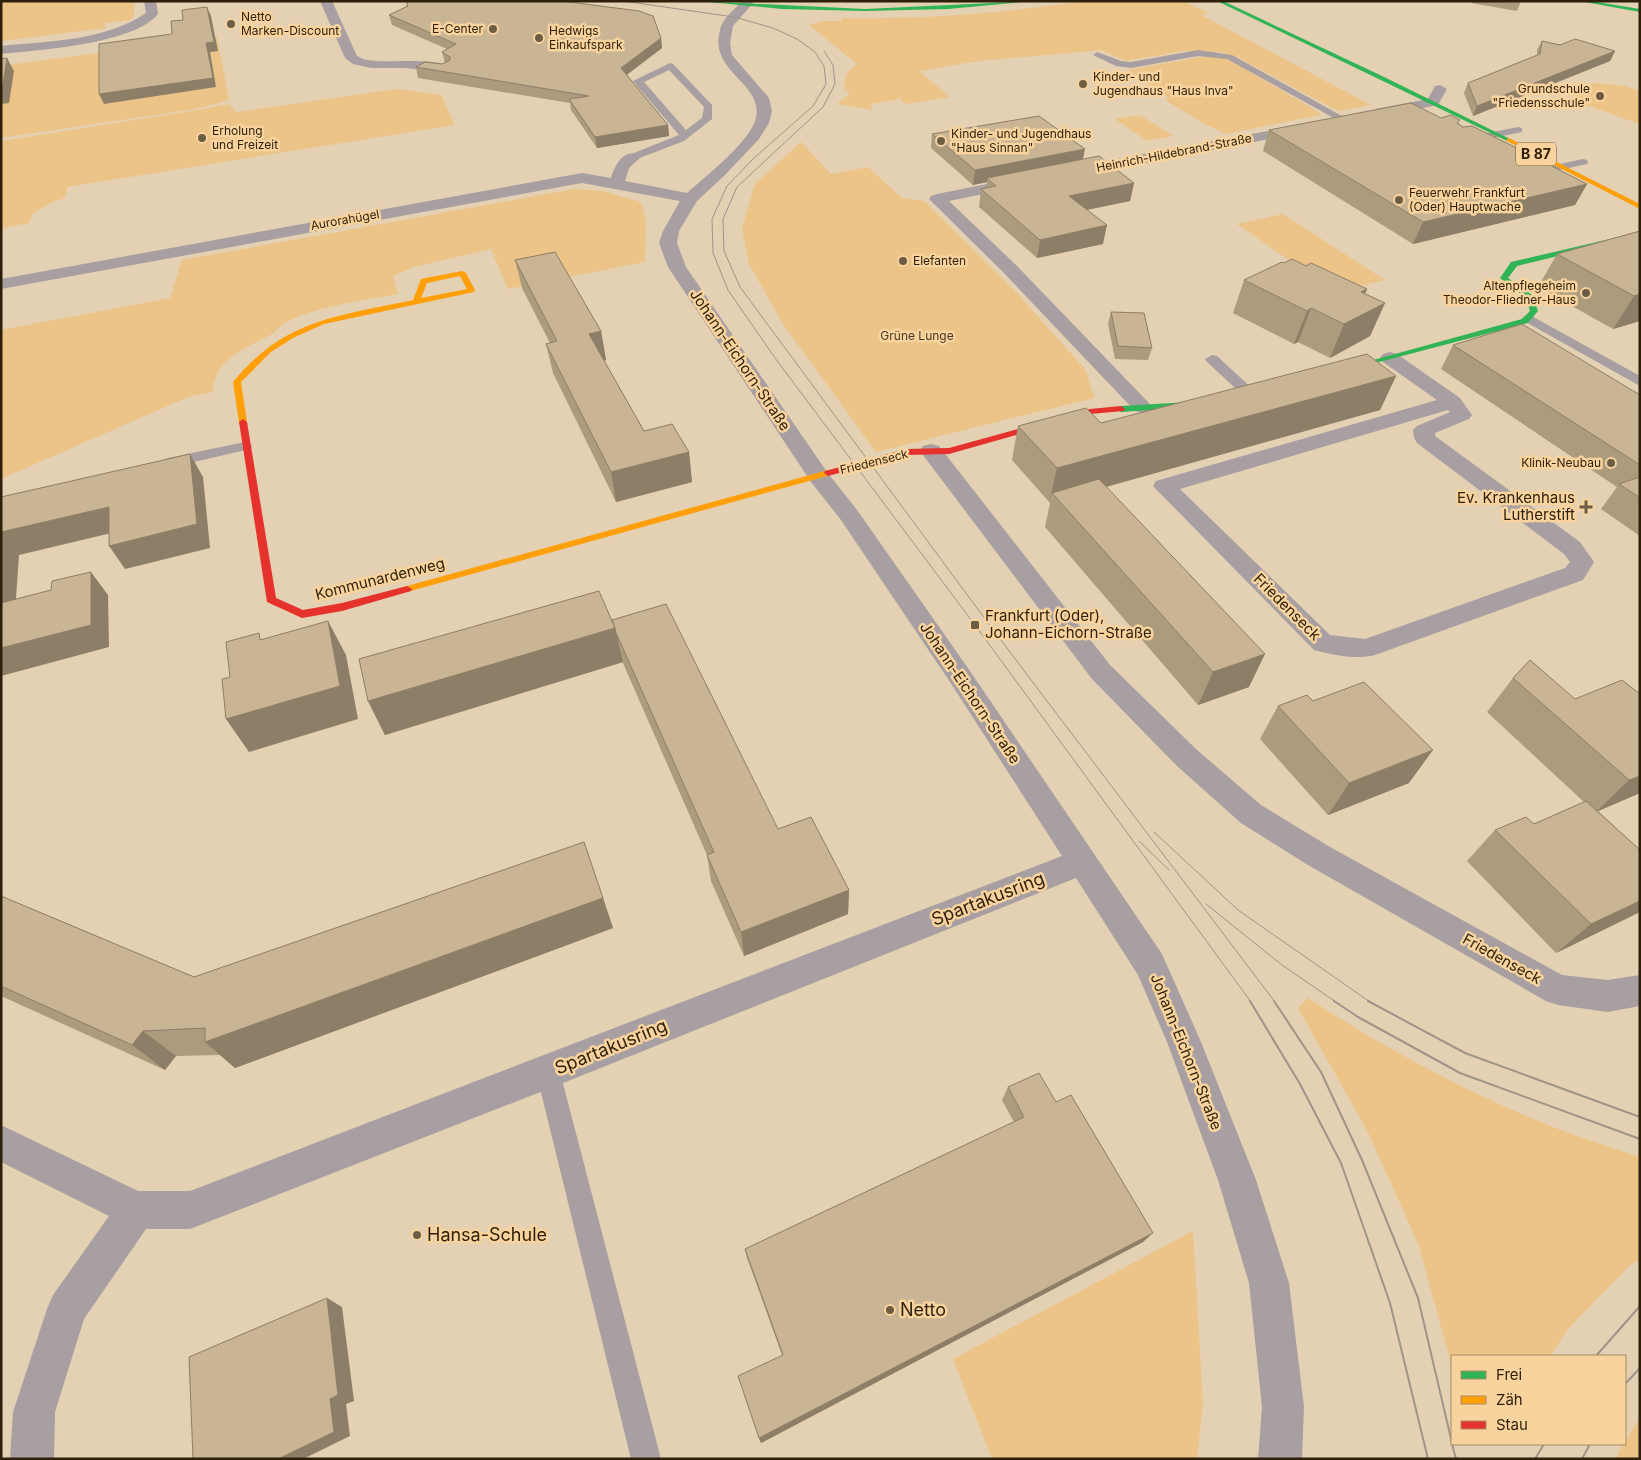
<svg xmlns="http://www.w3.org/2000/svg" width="1641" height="1460" viewBox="0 0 1641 1460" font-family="Inter,sans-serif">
	<rect width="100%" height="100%" fill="#e4d0b2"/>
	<path fill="#ecc488" d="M 1,1 L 134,1 L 134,16 L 130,20 L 105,23 L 105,28 L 1,41 Z
		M 1084,1 L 1183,1 L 1208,13 L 1201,15 L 1371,105 L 1341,111 L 1332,108 L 1237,57 L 1220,52 L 1184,51 L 1125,61 L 1102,50 L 978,61 L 919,71 L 950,97 L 905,104 L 900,99 L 871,104 L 872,110 L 837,104 L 850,94 L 844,89 L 846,74 L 857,64 L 809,25 L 823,21 L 841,21 L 842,18 C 923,20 1003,13 1084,1 Z
		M 217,37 L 229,100 L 195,109 L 1,138 L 1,66 Z
		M 1213,56 L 1228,59 L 1320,113 L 1320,115 L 1226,134 L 1203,123 L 1165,100 L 1169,98 L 1127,70 L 1201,57 Z
		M 1597,83 L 1625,86 L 1640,91 L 1640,124 L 1583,104 L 1573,96 L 1574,88 Z
		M 397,89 L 441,95 L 455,125 L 67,187 L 65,198 L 53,202 L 33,213 L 29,223 L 2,228 L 1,230 L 1,141 L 192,111 L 229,104 L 236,112 Z
		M 1140,115 L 1173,136 L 1147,141 L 1115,119 Z
		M 801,142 L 831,174 L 868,167 L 902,198 L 924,201 L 1014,290 L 1085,369 L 1094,398 L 876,452 L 783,324 L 749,264 L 742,228 L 755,184 Z
		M 575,189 L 602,191 L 641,202 L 646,221 L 645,262 L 508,289 L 491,249 L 414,267 L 393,276 L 398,294 C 368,300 291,309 274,333 C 247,348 216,357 212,392 L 188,397 L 1,479 L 1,330 L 170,298 L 182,260 Z
		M 1283,214 L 1385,280 L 1335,292 L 1237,224 Z
		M 1308,998 C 1382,1047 1461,1089 1543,1123 C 1574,1136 1608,1146 1640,1157 L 1640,1260 L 1630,1265 L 1568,1329 L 1550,1356 L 1452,1356 L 1452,1367 L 1419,1246 L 1368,1132 L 1298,1008 Z
		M 1193,1231 L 1203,1404 L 1197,1459 L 992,1459 L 953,1359 Z
		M 1640,1417 L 1640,1459 L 1615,1459 Z"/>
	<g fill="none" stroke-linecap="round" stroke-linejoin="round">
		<path fill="#a79fa1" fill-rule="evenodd" d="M 1198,50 L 1232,55 L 1349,120 L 1344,123 L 1341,122 L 1227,59 L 1198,56 L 1131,68 L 1116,66 L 1093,55 L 1097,52 L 1121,61 L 1131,62 Z
			M 670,63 L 673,64 L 712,105 L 712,119 L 684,141 L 637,159 L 629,159 L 628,157 L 629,155 L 679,135 L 633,81 ZM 669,70 L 704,107 L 702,118 L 686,130 L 644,82 Z
			M 1518,127 L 1522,128 L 1522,132 L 1478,141 L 1473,138 L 1478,135 Z
			M 1583,159 L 1587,160 L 1588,162 L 1587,164 L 1545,173 L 1540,170 L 1541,168 Z
			M 1528,314 L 1640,376 L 1640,386 L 1524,321 L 1522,318 Z
			M 1212,355 L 1217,356 L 1256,392 L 1258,395 L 1256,398 L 1246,398 L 1207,362 L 1205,359 Z
			M 245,442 L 250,443 L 252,446 L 250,449 L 168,468 L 163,466 L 161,463 L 163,460 L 168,458 Z
			M 548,1060 L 556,1064 L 560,1072 L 661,1459 L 631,1459 L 536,1072 L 540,1064 Z"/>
		<path fill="#a79fa1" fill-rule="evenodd" d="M 144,1 L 156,1 L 158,14 C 134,44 39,50 1,54 L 1,46 C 49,41 105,41 146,13 Z
			M 320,1 L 332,1 L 357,56 L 363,59 C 381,65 440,55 452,69 L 445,73 L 406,68 L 371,68 L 353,64 L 345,58 Z
			M 742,1 L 755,1 L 733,26 L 730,43 L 732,55 L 769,98 L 772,111 L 769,123 L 759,139 L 725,175 L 697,201 L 679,231 L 677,243 L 686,267 L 827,472 L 857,510 L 970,671 L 1162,954 L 1201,1042 L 1256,1180 L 1289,1283 L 1304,1407 L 1302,1459 L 1258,1459 L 1262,1407 L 1249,1283 L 1218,1180 L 1167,1042 L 1138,975 L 1076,878 L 548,1089 L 190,1229 L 146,1229 L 84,1319 L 55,1412 L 54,1459 L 10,1459 L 13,1412 L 47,1309 L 53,1295 L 109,1216 L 1,1162 L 1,1125 L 138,1191 L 190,1191 L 1062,856 L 952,685 L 841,520 L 811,482 L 668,267 L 659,243 L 663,231 L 680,201 L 582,183 L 1,289 L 1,279 L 582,173 L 611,178 C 615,165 623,150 638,154 L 641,157 L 629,168 L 625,181 L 687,193 C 705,177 748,143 755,121 C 767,85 712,74 719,35 C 720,32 720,27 722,24 C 726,16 736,8 742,1 Z
			M 1440,85 L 1447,89 L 1438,105 L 1381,116 L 1376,115 L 1374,112 L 1376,109 L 1381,108 L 1428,99 L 1435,86 Z
			M 1305,124 L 1310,125 L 1312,128 L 1310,131 L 1074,177 L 1069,175 L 1066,172 L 1069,169 L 1074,167 Z
			M 1017,178 L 1023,180 L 1025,183 L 1023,186 L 949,201 L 1016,265 L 1149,403 L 1152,407 L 1149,411 L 1142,413 L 1135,411 L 1004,273 L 929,199 L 931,196 L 937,194 Z
			M 1390,352 L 1397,354 L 1460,398 L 1472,415 L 1469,419 L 1435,433 L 1435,436 L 1580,542 L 1594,562 L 1583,580 L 1375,655 C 1357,660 1332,655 1314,650 L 1153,486 L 1156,481 L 1437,400 L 1383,362 L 1380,358 L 1383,354 ZM 1448,410 L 1450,412 L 1417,426 L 1413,430 L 1414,438 L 1417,443 L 1564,554 L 1570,562 L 1565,568 L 1365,639 L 1330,635 L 1180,489 Z
			M 931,444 L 939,446 L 1110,665 L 1197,750 L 1261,805 L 1330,847 L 1562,975 L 1608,980 L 1640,975 L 1640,1006 L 1608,1012 L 1558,1005 L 1546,1001 L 1308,865 L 1241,823 L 1177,766 L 1092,679 L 920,451 L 923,446 Z"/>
		<path fill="#30b455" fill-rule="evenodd" d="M 697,1 L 865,9 L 1033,1 L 948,9 L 865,11 L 782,9 Z
			M 1217,1 L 1223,1 L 1380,75 L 1512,140 L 1507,141 Z
			M 1579,1 L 1591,1 L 1640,9 L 1640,12 Z
			M 1640,232 L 1640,236 L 1517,266 L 1508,278 L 1532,295 L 1538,311 L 1528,323 L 1341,372 L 1337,370 L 1522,319 L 1530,311 L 1526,298 L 1500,278 L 1511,262 Z
			M 1205,401 L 1208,402 L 1208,406 L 1121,412 L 1117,409 L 1121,406 Z"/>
		<path fill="#ff9f0a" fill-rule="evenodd" d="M 1509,138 L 1640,204 L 1640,209 L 1507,141 L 1506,140 Z
			M 462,271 L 466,273 L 475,290 L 474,292 L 324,324 L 293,338 L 271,352 L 241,382 L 247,422 L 243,425 L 239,422 L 233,382 C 284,319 339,316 413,300 L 421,279 ZM 460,276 L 467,289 L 421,298 L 427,283 Z
			M 828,470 L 831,471 L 831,475 L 407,592 L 402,589 L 407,586 Z"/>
		<path fill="#e5322d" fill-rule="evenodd" d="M 1121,406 L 1125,409 L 1124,411 L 1090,414 L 949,454 L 906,455 L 828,476 L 824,473 L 825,471 L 906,449 L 949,448 L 1090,409 Z
			M 243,419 L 247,422 L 276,598 L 303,610 L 342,603 L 407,586 L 412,589 L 411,591 L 342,611 L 302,618 L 267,602 L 239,422 Z"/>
		<path stroke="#a0948a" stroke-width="1" d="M 623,1 L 734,17 L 773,28 L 797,39 L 815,52 L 824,66 L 826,84 L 813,106 L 753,159 L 727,186 L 712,219 L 713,253 L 728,290 L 775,358 L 975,625 L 1251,1002
			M 824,51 L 833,65 L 835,84 L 823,107 L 737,187 L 723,219 L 724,251 L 740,287 L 988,623 L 1275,1002
			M 1154,832 L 1238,910 L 1370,1002
			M 1139,841 L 1169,870
			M 1206,904 L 1282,965 L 1336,1002"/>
		<path stroke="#a0948a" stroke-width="2" d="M 1250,1001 L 1300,1084 L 1341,1163 L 1390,1303 L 1428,1459
			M 1274,1001 L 1321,1072 L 1362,1160 L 1418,1298 L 1452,1443
			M 1334,1001 L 1358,1017 L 1460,1073 L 1640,1139
			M 1368,1001 L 1465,1053 L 1640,1117
			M 1596,1356 L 1640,1306
			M 1625,1384 L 1640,1368
			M 1452,1444 L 1456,1459
			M 1535,1459 L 1544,1444
			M 1582,1459 L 1590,1444"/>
	</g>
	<path fill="#ad9b7e" d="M 406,1 L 661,38 L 662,48 L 627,75 L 668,125 L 669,136 L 597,148 L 571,110 L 570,103 L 418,78 L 416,67 L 442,64 L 445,63 L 442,52 L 447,49 L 392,25 L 389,15 L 407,6 Z
		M 1471,1 L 1521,1 L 1517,11 L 1471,3 Z
		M 1542,41 L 1560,45 L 1615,51 L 1610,61 L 1473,116 L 1464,93 L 1468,83 L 1537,55 L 1537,50 Z
		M 1441,118 L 1458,123 L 1463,127 L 1523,156 L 1529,159 L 1587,184 L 1575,205 L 1413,244 L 1263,151 L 1269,130 Z
		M 932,134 L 1083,160 L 1134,183 L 1130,201 L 1087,210 L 1103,244 L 1037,258 L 979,207 L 981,189 L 986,188 L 987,182 L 973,185 L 931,148 Z
		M 1640,231 L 1640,321 L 1613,329 L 1538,287 L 1557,254 Z
		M 515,260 L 601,331 L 606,360 L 604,361 L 644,431 L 689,452 L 692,482 L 616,502 L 553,373 L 546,344 L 550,343 L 522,288 Z
		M 1284,263 L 1306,266 L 1367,289 L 1365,294 L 1385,303 L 1370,336 L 1330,358 L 1298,342 L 1294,344 L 1233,313 L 1244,280 Z
		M 1111,312 L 1152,348 L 1148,360 L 1115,359 L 1108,324 Z
		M 1453,345 L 1640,395 L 1640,536 L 1601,509 L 1617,487 L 1441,369 Z
		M 1396,376 L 1380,410 L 1106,487 L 1249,687 L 1198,705 L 1045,527 L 1050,503 L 1012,460 L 1018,426 L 1101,423 Z
		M 612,620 L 778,829 L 849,890 L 848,914 L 744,956 L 711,881 L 707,855 L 622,661 L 623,662 L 385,735 L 368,701 Z
		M 1530,660 L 1640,793 L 1598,811 L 1640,850 L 1640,912 L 1556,953 L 1467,861 L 1495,830 L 1534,824 L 1584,802 L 1487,712 L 1513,678 Z
		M 1278,706 L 1409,783 L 1328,815 L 1260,739 Z
		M 1,896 L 194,977 L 603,898 L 613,928 L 235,1068 L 220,1055 L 176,1056 L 165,1070 L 1,996 Z
		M 1008,1087 L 1056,1102 L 1143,1242 L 761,1443 L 759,1438 L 782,1355 L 747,1258 L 745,1249 L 1014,1122 L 1002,1100 Z"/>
	<path fill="#8d7e67" d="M 207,7 L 211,16 L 218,51 L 210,52 L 216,87 L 104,104 L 99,94 L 206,43 Z
		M 661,38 L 662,48 L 622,78 L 621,68 Z
		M 1615,51 L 1610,61 L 1473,116 L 1477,106 Z
		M 7,58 L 14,71 L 9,103 L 1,104 L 1,91 Z
		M 668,125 L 669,136 L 597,148 L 595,137 Z
		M 1085,149 L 1082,164 L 987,178 L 987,182 L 973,185 L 975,170 Z
		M 1134,183 L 1130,201 L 1066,214 L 1069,196 Z
		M 1587,184 L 1575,205 L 1413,244 L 1423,222 Z
		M 1107,225 L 1103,244 L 1037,258 L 1040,240 Z
		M 1367,289 L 1354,319 L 1385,303 L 1370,336 L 1330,358 L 1344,324 L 1361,292 Z
		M 1640,294 L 1640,321 L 1613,329 L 1634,296 Z
		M 1311,308 L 1298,342 L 1294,344 L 1307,311 Z
		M 601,331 L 606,360 L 595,363 L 589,334 Z
		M 1396,376 L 1380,410 L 1059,500 L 1052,493 L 1049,503 L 1057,468 Z
		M 689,452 L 692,482 L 616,502 L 611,472 Z
		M 190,454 L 203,477 L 210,548 L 125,569 L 109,546 Z
		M 109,507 L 124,530 L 19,555 L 14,627 L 1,612 L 1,532 Z
		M 91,572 L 108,595 L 109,647 L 1,676 L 1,648 Z
		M 328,621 L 346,655 L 358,719 L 249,752 L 226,719 Z
		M 615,628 L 623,662 L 385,735 L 368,701 Z
		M 1265,654 L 1249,687 L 1198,705 L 1213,672 Z
		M 1433,750 L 1409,783 L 1328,815 L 1349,783 Z
		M 1640,776 L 1640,793 L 1596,812 L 1629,780 Z
		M 849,890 L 848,914 L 744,956 L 741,932 Z
		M 603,898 L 613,928 L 235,1068 L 205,1042 Z
		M 1640,901 L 1640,912 L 1556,953 L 1591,924 Z
		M 143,1031 L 176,1056 L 165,1070 L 132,1045 Z
		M 1153,1233 L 1143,1242 L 761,1443 L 759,1438 Z
		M 327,1298 L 342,1307 L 354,1401 L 346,1404 L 350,1436 L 303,1459 L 278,1459 L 330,1399 Z"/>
	<path fill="#c9b493" stroke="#8d7e67" d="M 406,1 L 562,1 L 639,11 L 653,16 L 661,38 L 621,68 L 668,125 L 595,137 L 569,99 L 589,96 L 416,67 L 425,62 L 442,64 L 450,60 L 450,57 L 442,52 L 456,44 L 389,15 L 408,6 Z
		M 207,7 L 214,42 L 206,43 L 213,78 L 99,94 L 99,44 L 172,34 L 171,21 L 183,20 L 182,10 Z
		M 1575,39 L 1615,51 L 1477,106 L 1468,83 L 1540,54 L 1542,41 L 1560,45 Z
		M 7,58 L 2,91 L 1,91 L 1,59 Z
		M 1411,103 L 1441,118 L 1451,115 L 1460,120 L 1457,123 L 1463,127 L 1472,126 L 1525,152 L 1523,155 L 1529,159 L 1536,158 L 1587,184 L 1423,222 L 1269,130 Z
		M 1039,116 L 1085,149 L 975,170 L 932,134 Z
		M 1099,156 L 1134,183 L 1069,196 L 1107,225 L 1040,240 L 981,189 L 996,186 L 987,178 Z
		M 1640,231 L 1640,294 L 1634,296 L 1557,254 Z
		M 555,252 L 601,331 L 589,334 L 644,431 L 672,424 L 689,452 L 611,472 L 546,344 L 557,341 L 515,260 Z
		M 1292,259 L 1306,266 L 1311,263 L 1367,289 L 1361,292 L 1385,303 L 1344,324 L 1311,308 L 1307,311 L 1244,280 L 1282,262 L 1284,263 Z
		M 1111,312 L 1144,313 L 1152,348 L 1118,346 Z
		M 1522,324 L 1640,395 L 1640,465 L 1453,345 Z
		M 1367,354 L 1396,376 L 1057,468 L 1018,426 L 1086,408 L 1101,423 Z
		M 190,454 L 197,524 L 109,546 L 109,507 L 1,532 L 1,497 Z
		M 1640,477 L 1640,498 L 1619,484 Z
		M 1099,479 L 1265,654 L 1213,672 L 1052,493 Z
		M 91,572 L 91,625 L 1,648 L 1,603 L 51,590 L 52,581 Z
		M 599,591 L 615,628 L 368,701 L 359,659 Z
		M 666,604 L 778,829 L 811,817 L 849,890 L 741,932 L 707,855 L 714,852 L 616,633 L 615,628 L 612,620 Z
		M 328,621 L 340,686 L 226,719 L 222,679 L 230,677 L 226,642 L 259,633 L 260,640 Z
		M 1530,660 L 1575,699 L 1622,680 L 1640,694 L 1640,776 L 1629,780 L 1513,678 Z
		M 1364,682 L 1433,750 L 1349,783 L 1278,706 L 1307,695 L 1313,701 Z
		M 1586,801 L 1640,850 L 1640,901 L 1591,924 L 1495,830 L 1526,817 L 1534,824 Z
		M 584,842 L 603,898 L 205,1042 L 205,1028 L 143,1031 L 132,1045 L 1,986 L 1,896 L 194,977 Z
		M 1039,1073 L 1056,1102 L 1071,1095 L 1153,1233 L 759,1438 L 738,1376 L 783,1355 L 745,1249 L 1024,1117 L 1008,1087 Z
		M 327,1298 L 338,1395 L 330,1399 L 334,1432 L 278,1459 L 193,1459 L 189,1357 Z"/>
	<g fill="#6d5d44" stroke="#f8d39e" stroke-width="2">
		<circle cx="231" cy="24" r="5"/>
		<circle cx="493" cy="29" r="5"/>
		<circle cx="539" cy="38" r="5"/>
		<circle cx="1083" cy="84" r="5"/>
		<circle cx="1600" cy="96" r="5"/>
		<circle cx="202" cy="138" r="5"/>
		<circle cx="941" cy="141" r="5"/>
		<circle cx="1399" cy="200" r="5"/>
		<circle cx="903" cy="261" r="5"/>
		<circle cx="1586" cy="293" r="5"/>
		<circle cx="1611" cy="463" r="5"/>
		<path d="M1583.5 499.5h5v5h5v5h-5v5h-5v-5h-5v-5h5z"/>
		<rect x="970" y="620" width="10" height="10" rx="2.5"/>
		<circle cx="417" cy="1235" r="5"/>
		<circle cx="890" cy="1310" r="5"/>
	</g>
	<g text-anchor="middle" stroke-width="5" stroke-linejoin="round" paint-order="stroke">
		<g font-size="12" fill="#2d1f09" stroke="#f8d39e" text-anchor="start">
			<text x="241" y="21">Netto<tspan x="241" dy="14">Marken-Discount</tspan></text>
			<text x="483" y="33" text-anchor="end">E-Center</text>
			<text x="549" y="35">Hedwigs<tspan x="549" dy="14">Einkaufspark</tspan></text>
			<text x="1093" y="81">Kinder- und<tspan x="1093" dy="14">Jugendhaus "Haus Inva"</tspan></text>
			<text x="1590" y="93" text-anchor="end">Grundschule<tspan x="1590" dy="14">"Friedensschule"</tspan></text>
			<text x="212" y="135">Erholung<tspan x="212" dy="14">und Freizeit</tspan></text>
			<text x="951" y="138">Kinder- und Jugendhaus<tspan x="951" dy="14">"Haus Sinnan"</tspan></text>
			<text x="1409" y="197">Feuerwehr Frankfurt<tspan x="1409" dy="14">(Oder) Hauptwache</tspan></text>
			<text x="913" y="265">Elefanten</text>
			<text x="1576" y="290" text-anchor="end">Altenpflegeheim<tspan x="1576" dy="14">Theodor-Fliedner-Haus</tspan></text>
			<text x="1601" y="467" text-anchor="end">Klinik-Neubau</text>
		</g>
		<g font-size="12" fill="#2d1f09" stroke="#f8d39e">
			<text transform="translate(1174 153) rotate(-11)" y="4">Heinrich-Hildebrand-Straße</text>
			<text transform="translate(345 220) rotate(-10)" y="4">Aurorahügel</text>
			<text transform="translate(874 462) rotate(-14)" y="4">Friedenseck</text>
		</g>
		<g font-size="12" fill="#473823" stroke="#f8d39e">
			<text x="917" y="340">Grüne Lunge</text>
		</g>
		<rect fill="#f8d39e" stroke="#6a5536" stroke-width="1" x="1516" y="142.5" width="40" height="23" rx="4"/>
		<g font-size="14" font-weight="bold" fill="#2d1f09">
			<text x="1536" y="159">B 87</text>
		</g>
		<g font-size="15" fill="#2d1f09" stroke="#f8d39e">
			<text transform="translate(740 360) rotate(56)" y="5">Johann-Eichorn-Straße</text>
			<text transform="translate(380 579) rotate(-14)" y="5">Kommunardenweg</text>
			<text transform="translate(1287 607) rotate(45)" y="5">Friedenseck</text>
			<text transform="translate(970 693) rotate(56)" y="5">Johann-Eichorn-Straße</text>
			<text transform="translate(1502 959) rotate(29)" y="5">Friedenseck</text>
			<text transform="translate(1186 1052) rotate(68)" y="5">Johann-Eichorn-Straße</text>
		</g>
		<g font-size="15" fill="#2d1f09" stroke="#f8d39e" text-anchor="end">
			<text x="1575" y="503">Ev. Krankenhaus<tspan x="1575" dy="17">Lutherstift</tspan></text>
			<text x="985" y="621" text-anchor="start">Frankfurt (Oder),<tspan x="985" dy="17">Johann-Eichorn-Straße</tspan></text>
		</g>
		<g font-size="18" fill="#2d1f09" stroke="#f8d39e">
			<text transform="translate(988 899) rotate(-21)" y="6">Spartakusring</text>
			<text transform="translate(611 1047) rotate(-22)" y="6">Spartakusring</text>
		</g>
		<g font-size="18" fill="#2d1f09" stroke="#f8d39e" text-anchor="start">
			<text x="427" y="1241">Hansa-Schule</text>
			<text x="900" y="1316">Netto</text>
		</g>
	</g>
	<rect width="1641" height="1460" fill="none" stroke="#2d1f09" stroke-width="5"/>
	<rect x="1451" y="1355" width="175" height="90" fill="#f8d39e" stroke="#a78b62"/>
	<rect x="1461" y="1371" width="25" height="8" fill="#30b455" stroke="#a78b62"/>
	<text x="1496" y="1380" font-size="15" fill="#2d1f09">Frei</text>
	<rect x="1461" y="1396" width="25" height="8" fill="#ff9f0a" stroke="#a78b62"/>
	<text x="1496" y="1405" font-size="15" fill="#2d1f09">Zäh</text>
	<rect x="1461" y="1421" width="25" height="8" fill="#e5322d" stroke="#a78b62"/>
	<text x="1496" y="1430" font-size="15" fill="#2d1f09">Stau</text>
</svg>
